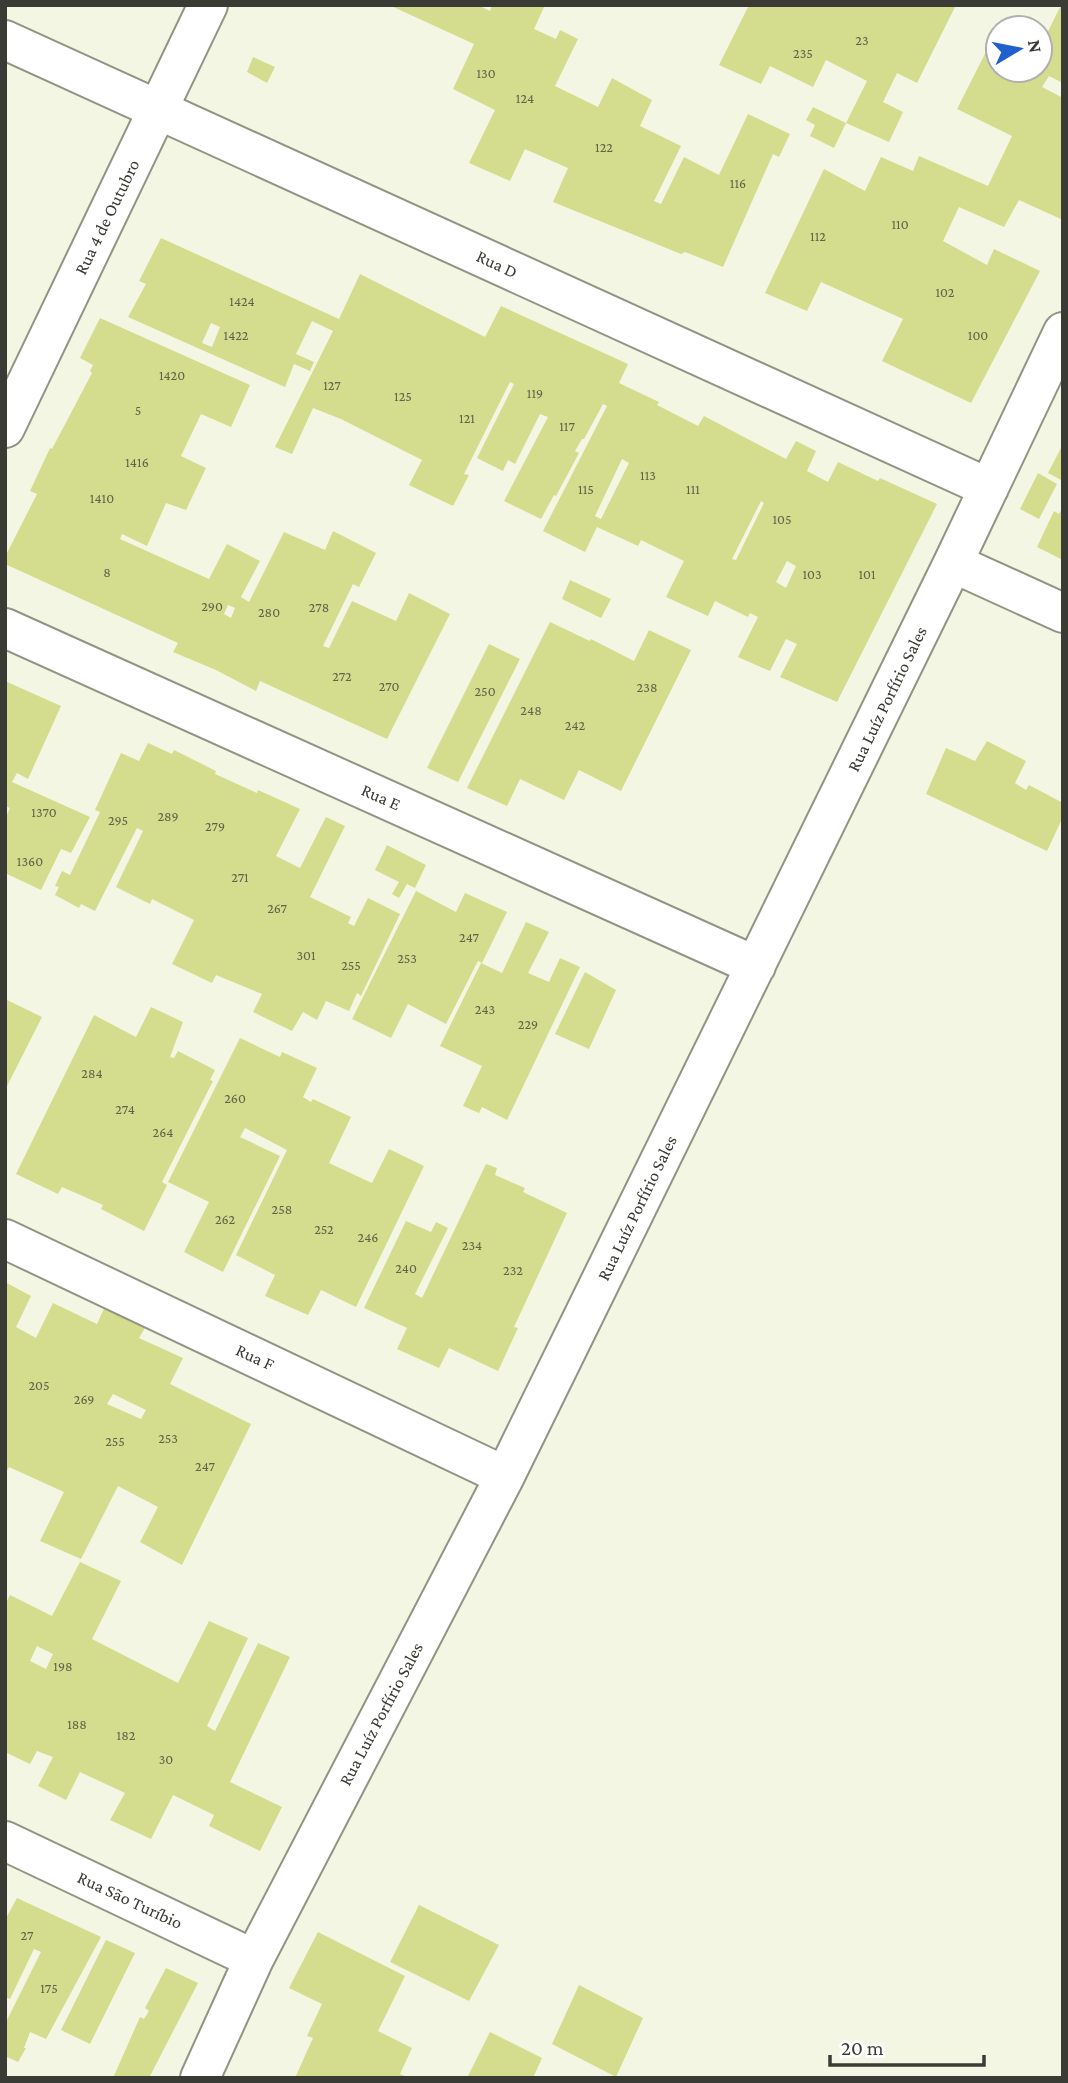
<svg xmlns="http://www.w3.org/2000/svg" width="1068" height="2083" viewBox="0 0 1068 2083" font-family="'Crimson Pro',serif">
	<rect width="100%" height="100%" fill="#f4f6e4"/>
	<path fill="#d4dc8d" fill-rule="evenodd" d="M 389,5 L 478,5 L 490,11 L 492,5 L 545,5 L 534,29 L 556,39 L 560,30 L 578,39 L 555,86 L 598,107 L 612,78 L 652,100 L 640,126 L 681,146 L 654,201 L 661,204 L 684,157 L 719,175 L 748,114 L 790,134 L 779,157 L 773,154 L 723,267 L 685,252 L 681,254 L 553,202 L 568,168 L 527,150 L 525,149 L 510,181 L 469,163 L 495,110 L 453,89 L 474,44 Z
		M 749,5 L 956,5 L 917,83 L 897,73 L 883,102 L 903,112 L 889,142 L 846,123 L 867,81 L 826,60 L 813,87 L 770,66 L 761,84 L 719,65 Z
		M 1061,5 L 1063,83 L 1049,76 L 1042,87 L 1063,98 L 1063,220 L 1019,200 L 1004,227 L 959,207 L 943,241 L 987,265 L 994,249 L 1040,271 L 971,403 L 882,361 L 903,319 L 821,282 L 807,311 L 765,293 L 824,169 L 865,191 L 881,157 L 913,171 L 919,156 L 988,186 L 1012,136 L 957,109 L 988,48 L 998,53 L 998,70 L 1040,70 L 1040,48 Z
		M 253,57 L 275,67 L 267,83 L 247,72 Z
		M 813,107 L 846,123 L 834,148 L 810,136 L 815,125 L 806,120 Z
		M 161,238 L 339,319 L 360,274 L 485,337 L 501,306 L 628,364 L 619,383 L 659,402 L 657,405 L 698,426 L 704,416 L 786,459 L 796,441 L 816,451 L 807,471 L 828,482 L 838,462 L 878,481 L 880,478 L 937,504 L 837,702 L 780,677 L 797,644 L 786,639 L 770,671 L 738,657 L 758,617 L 750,613 L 748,617 L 715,601 L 708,616 L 666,597 L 684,561 L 641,540 L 638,546 L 597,527 L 585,552 L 543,531 L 607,406 L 603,404 L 584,439 L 582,439 L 575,451 L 579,453 L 556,496 L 554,495 L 541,519 L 504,501 L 548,417 L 540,414 L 515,464 L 508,460 L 503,471 L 477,458 L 514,384 L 510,382 L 464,474 L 469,475 L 453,506 L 409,485 L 422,460 L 341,419 L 313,408 L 292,454 L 275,447 L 333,331 L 312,321 L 296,354 L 314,362 L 310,371 L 294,364 L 285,387 L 128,317 L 146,284 L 139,281 ZM 211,323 L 220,327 L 212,347 L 202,343 ZM 622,459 L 629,463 L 601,519 L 595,516 ZM 761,501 L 764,503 L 736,560 L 732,559 ZM 787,561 L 796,566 L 786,588 L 776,582 Z
		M 100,318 L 250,385 L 231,427 L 201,414 L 181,456 L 206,468 L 186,510 L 166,503 L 147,546 L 122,534 L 120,539 L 209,579 L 227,544 L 260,561 L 241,597 L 249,602 L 284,532 L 325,550 L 333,531 L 376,553 L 359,587 L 353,584 L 323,646 L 329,648 L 352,601 L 396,621 L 409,593 L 450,614 L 387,739 L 260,681 L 256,691 L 216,670 L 173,652 L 178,643 L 5,564 L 5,557 L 37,494 L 30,491 L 50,448 L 52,449 L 92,373 L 90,371 L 93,365 L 80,358 ZM 228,605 L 235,608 L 231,618 L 224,614 Z
		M 1063,444 L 1063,481 L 1048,473 Z
		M 1038,473 L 1057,484 L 1039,519 L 1020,509 Z
		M 1063,507 L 1063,560 L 1037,547 L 1054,511 L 1059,514 Z
		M 570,580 L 611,599 L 601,618 L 562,599 Z
		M 550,622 L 590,641 L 591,639 L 634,661 L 649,630 L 691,650 L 621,791 L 579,770 L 564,800 L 520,779 L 507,806 L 467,788 Z
		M 489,644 L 520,659 L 458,782 L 427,768 Z
		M 5,681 L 61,706 L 28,779 L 17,773 L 12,782 L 90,817 L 71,853 L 61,849 L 41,890 L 5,873 L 5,819 L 10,808 L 5,806 Z
		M 987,741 L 1026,761 L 1015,783 L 1026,790 L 1029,785 L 1063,803 L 1063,817 L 1047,851 L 926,794 L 946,748 L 975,761 Z
		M 148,743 L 172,754 L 174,750 L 216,771 L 215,774 L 257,793 L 258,790 L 300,809 L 276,856 L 300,868 L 326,817 L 345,826 L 310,897 L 351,917 L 348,923 L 354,926 L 368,898 L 400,914 L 361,996 L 357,993 L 349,1011 L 326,1001 L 317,1020 L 303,1012 L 292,1031 L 253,1012 L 262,994 L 216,975 L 212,983 L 172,964 L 194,920 L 152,899 L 150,904 L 116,887 L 143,831 L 137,828 L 95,911 L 81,904 L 79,908 L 55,895 L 59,887 L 55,886 L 62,871 L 70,875 L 100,812 L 95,810 L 121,753 L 139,761 Z
		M 387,845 L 426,865 L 415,888 L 407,884 L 399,898 L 392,894 L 399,882 L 375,870 Z
		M 416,891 L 456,912 L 465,893 L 507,912 L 482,963 L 478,961 L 446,1024 L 408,1004 L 391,1038 L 352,1019 Z
		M 526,922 L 549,932 L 528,973 L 549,982 L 560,958 L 580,967 L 507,1120 L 482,1107 L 479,1113 L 463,1106 L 482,1066 L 440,1046 L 481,963 L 502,973 Z
		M 585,972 L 616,990 L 589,1049 L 555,1034 Z
		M 5,999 L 42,1017 L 5,1090 Z
		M 151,1007 L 183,1022 L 170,1057 L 174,1058 L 178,1051 L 215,1070 L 210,1080 L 213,1081 L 162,1182 L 167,1185 L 144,1231 L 101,1209 L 103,1205 L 62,1187 L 58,1194 L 16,1174 L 94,1015 L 136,1037 Z
		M 240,1038 L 280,1057 L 282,1052 L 317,1068 L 303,1097 L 311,1102 L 313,1099 L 351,1117 L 329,1163 L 372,1183 L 389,1149 L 424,1166 L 356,1307 L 321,1290 L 308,1315 L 265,1296 L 275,1275 L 236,1255 L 287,1150 L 245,1128 L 240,1137 L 280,1156 L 223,1272 L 184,1252 L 209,1202 L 168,1182 Z
		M 486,1164 L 497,1168 L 495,1175 L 525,1188 L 523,1192 L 567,1213 L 514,1327 L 518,1328 L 498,1371 L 449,1348 L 439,1368 L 397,1349 L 407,1328 L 364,1308 L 406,1221 L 431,1232 L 436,1222 L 448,1228 L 415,1294 L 422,1298 Z
		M 5,1282 L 31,1296 L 16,1327 L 36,1338 L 53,1303 L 97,1324 L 106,1304 L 146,1326 L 139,1338 L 183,1358 L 170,1384 L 251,1424 L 182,1565 L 140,1542 L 158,1507 L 118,1486 L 81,1559 L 40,1541 L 64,1492 L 9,1467 L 5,1474 ZM 113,1394 L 146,1410 L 141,1419 L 107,1404 Z
		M 80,1562 L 121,1581 L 92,1639 L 178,1683 L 209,1621 L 248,1638 L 207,1726 L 215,1731 L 258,1643 L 290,1657 L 230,1782 L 282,1807 L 260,1851 L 209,1826 L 214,1815 L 173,1795 L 151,1839 L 110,1820 L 125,1793 L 80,1772 L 66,1800 L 38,1786 L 53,1757 L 37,1751 L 30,1764 L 5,1752 L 5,1605 L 10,1595 L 52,1616 ZM 37,1646 L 53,1654 L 46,1669 L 30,1661 Z
		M 17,1898 L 101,1937 L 46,2039 L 30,2032 L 24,2048 L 26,2048 L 18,2062 L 5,2056 L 5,2024 L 41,1952 L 34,1949 L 10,1999 L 5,1997 L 5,1920 Z
		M 419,1905 L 499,1945 L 469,2001 L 390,1962 Z
		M 318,1932 L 405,1976 L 378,2031 L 412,2048 L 400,2074 L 409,2078 L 295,2078 L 313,2038 L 307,2036 L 322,2004 L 289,1988 Z
		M 106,1940 L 135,1953 L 90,2044 L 61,2030 Z
		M 166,1968 L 198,1983 L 149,2078 L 113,2078 L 140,2017 L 144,2019 L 149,2011 L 145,2008 Z
		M 579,1985 L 643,2018 L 616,2077 L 552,2044 Z
		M 490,2032 L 542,2058 L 533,2078 L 468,2076 Z"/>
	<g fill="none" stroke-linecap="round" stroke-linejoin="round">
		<g stroke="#919383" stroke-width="42">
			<path id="minor" d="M 5,40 L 989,488
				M 5,428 L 208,5
				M 953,563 L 1063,613
				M 5,628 L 756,966
				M 5,1239 L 505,1476
				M 5,1841 L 254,1959
				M 200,2078 L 254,1959 L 505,1476 L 953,563 L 1063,332"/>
		</g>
		<use href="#minor" stroke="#fff" stroke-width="38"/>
	</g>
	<g text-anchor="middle" stroke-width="5" stroke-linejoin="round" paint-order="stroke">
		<g font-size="14" fill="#60634a">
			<text x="862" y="45">23</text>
			<text x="803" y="58">235</text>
			<text x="486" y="78">130</text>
			<text x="525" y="103">124</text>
			<text x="604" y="152">122</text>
			<text x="738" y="188">116</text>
			<text x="900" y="229">110</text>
			<text x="818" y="241">112</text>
			<text x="945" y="297">102</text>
			<text x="242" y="306">1424</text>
			<text x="236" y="340">1422</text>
			<text x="978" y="340">100</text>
			<text x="172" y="380">1420</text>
			<text x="332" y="390">127</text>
			<text x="535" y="398">119</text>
			<text x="403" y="401">125</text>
			<text x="138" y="415">5</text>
			<text x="467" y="423">121</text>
			<text x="567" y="431">117</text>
			<text x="137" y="467">1416</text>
			<text x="648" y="480">113</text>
			<text x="586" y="494">115</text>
			<text x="693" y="494">111</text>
			<text x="102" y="503">1410</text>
			<text x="782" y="524">105</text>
			<text x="107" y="577">8</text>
			<text x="812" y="579">103</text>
			<text x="867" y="579">101</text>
			<text x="212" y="611">290</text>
			<text x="319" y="612">278</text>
			<text x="269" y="617">280</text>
			<text x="342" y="681">272</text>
			<text x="389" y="691">270</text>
			<text x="647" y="692">238</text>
			<text x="485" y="696">250</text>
			<text x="531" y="715">248</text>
			<text x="575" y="730">242</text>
			<text x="44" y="817">1370</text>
			<text x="168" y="821">289</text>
			<text x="118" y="825">295</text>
			<text x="215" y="831">279</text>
			<text x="30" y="866">1360</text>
			<text x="240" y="882">271</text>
			<text x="277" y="913">267</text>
			<text x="469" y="942">247</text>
			<text x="306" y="960">301</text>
			<text x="407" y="963">253</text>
			<text x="351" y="970">255</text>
			<text x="485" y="1014">243</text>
			<text x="528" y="1029">229</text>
			<text x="92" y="1078">284</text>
			<text x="235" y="1103">260</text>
			<text x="125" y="1114">274</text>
			<text x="163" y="1137">264</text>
			<text x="282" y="1214">258</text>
			<text x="225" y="1224">262</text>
			<text x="324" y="1234">252</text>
			<text x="368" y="1242">246</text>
			<text x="472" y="1250">234</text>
			<text x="406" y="1273">240</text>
			<text x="513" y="1275">232</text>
			<text x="39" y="1390">205</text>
			<text x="84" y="1404">269</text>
			<text x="168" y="1443">253</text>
			<text x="115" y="1446">255</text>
			<text x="205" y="1471">247</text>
			<text x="63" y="1671">198</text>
			<text x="77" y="1729">188</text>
			<text x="126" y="1740">182</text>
			<text x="166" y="1764">30</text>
			<text x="27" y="1940">27</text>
			<text x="49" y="1993">175</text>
		</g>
		<g font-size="18" fill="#3a3b34" stroke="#fff">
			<text transform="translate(107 217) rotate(-64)" y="6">Rua 4 de Outubro</text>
			<text transform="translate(497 264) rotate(25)" y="6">Rua D</text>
			<text transform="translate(887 699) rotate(-64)" y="6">Rua Luíz Porfírio Sales</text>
			<text transform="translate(381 797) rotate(24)" y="6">Rua E</text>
			<text transform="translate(637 1208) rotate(-64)" y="6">Rua Luíz Porfírio Sales</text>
			<text transform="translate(255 1357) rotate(25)" y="6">Rua F</text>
			<text transform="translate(381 1714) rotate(-62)" y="6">Rua Luíz Porfírio Sales</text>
			<text transform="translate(130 1900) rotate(25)" y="6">Rua São Turíbio</text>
		</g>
	</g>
	<rect width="1068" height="2083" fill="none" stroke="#3a3b34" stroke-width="14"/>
	<g transform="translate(1019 49) rotate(80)"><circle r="33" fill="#ffffff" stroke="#b0b1ae" stroke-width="2"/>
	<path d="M0-5L12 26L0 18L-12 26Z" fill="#2060cc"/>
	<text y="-10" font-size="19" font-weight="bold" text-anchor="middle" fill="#3a3b34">N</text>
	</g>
	<path d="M830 2055v10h154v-10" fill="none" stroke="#3a3b34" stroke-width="3.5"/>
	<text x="841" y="2055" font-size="21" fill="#3a3b34" stroke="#ffffff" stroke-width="5" paint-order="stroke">20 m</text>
</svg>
